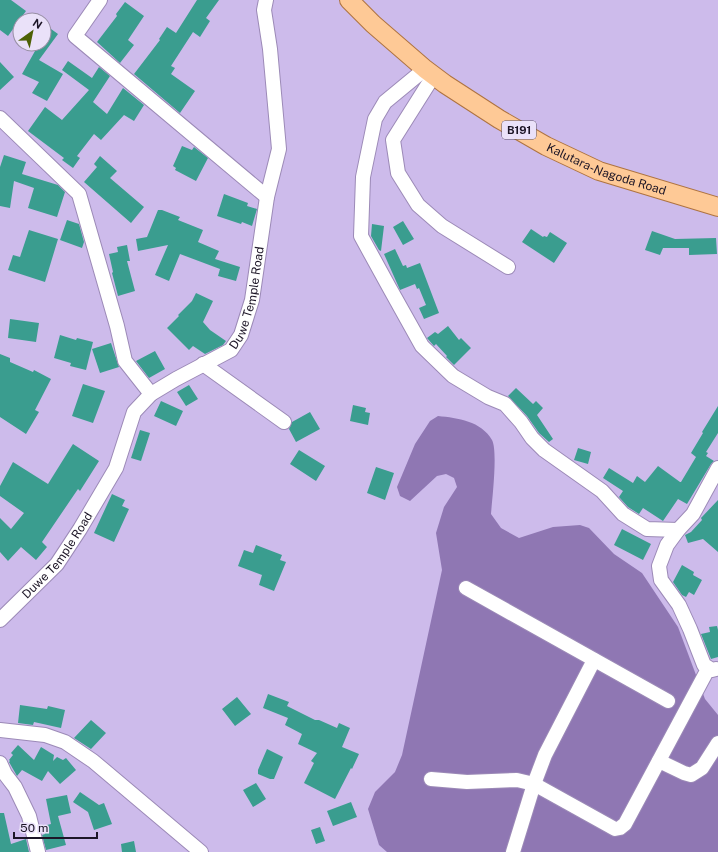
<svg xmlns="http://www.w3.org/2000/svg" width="718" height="852" viewBox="0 0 718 852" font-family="'Public Sans',sans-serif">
	<rect width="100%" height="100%" fill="#cdbbeb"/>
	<path fill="#8f77b3" d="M 438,416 C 458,418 481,421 492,440 C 498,451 492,500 491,514 L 501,528 L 519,538 L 553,527 L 580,525 L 589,528 L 614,554 L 642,573 L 678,627 L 705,699 L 718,715 L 718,852 L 387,852 L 379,845 L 368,809 L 375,792 L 395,772 L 402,755 L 442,570 L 436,533 L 444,507 L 457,487 L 454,478 L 446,474 L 437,476 L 410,501 L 400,496 L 397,487 L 415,444 L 430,421 Z"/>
	<path fill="#3a9d8f" d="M 0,0 L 11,0 L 26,11 L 8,36 L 0,30 Z
		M 197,0 L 219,0 L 206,18 L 210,21 L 200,37 L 193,32 L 171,66 L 175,68 L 171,74 L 195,91 L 180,113 L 134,74 L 160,40 L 159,39 L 167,27 L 176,33 Z
		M 125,2 L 144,16 L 128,40 L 134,45 L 120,63 L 97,42 L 117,16 L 116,14 Z
		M 44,24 L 58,34 L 39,60 L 63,74 L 47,101 L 32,93 L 39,82 L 22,74 L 39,44 L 44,44 Z
		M 68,61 L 92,78 L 99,67 L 110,76 L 93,102 L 107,114 L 123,88 L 144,105 L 134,121 L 124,115 L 101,140 L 94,134 L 77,156 L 80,158 L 73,168 L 62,160 L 64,158 L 28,131 L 45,107 L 62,120 L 89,90 L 62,70 Z
		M 0,62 L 14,77 L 0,90 Z
		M 182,146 L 192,150 L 194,147 L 208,158 L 196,181 L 175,170 L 176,168 L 173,166 Z
		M 4,155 L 26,162 L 22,174 L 58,185 L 65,192 L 57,217 L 28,208 L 34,188 L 14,181 L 10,208 L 0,206 L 0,167 Z
		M 100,156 L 117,171 L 110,178 L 144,207 L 131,223 L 84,182 L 97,167 L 94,164 Z
		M 224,194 L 248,203 L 247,206 L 257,209 L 252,226 L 242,222 L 241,224 L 217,216 Z
		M 158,210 L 162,210 L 180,217 L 178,220 L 203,230 L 198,242 L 219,251 L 215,259 L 240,267 L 236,281 L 218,276 L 220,269 L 180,254 L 169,281 L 155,275 L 168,245 L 138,251 L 136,239 L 147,237 Z
		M 67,220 L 79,224 L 84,242 L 82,248 L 60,240 Z
		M 403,221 L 414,239 L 403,245 L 393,227 Z
		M 372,224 L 384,226 L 381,251 L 379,250 L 371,236 Z
		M 531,229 L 543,237 L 544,236 L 547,237 L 550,232 L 567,243 L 554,263 L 522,242 Z
		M 29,230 L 58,239 L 45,282 L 8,270 L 13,255 L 20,257 Z
		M 652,231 L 675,239 L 716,238 L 717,254 L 689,255 L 689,248 L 663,248 L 660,255 L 645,250 Z
		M 127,245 L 130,261 L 127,261 L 135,291 L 118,296 L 112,273 L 113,272 L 109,254 L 118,252 L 117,247 Z
		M 395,249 L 403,266 L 406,265 L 407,268 L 420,263 L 439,313 L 424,319 L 419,308 L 426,305 L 419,288 L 417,289 L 415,284 L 400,290 L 384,254 Z
		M 196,293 L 213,301 L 203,322 L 210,330 L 226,341 L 223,345 L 205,354 L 193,346 L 189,350 L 167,328 L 179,316 L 178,315 L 192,301 Z
		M 10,319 L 39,323 L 36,342 L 8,338 Z
		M 448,326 L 459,340 L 461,338 L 471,348 L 454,365 L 446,357 L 447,356 L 436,344 L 434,346 L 427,338 L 435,332 L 438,334 Z
		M 60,335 L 76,340 L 77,338 L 93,342 L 86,370 L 70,366 L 71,363 L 54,358 Z
		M 111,343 L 119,367 L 100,373 L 92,349 Z
		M 155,351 L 165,369 L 149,378 L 136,361 Z
		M 0,354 L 10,358 L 10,362 L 33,372 L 34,370 L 51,379 L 35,410 L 39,412 L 26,434 L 0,417 Z
		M 83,384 L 105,391 L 93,423 L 72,416 Z
		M 189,385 L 198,399 L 186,406 L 177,392 Z
		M 516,388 L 533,404 L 536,401 L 543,408 L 537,415 L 553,439 L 549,442 L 539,433 L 527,416 L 508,396 Z
		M 161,401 L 183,411 L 176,426 L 154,416 Z
		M 353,405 L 366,408 L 365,412 L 370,413 L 368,425 L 350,421 Z
		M 718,406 L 718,433 L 706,452 L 708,453 L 706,456 L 714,461 L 711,464 L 687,504 L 678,499 L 663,521 L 643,508 L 639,514 L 628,507 L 619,497 L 623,491 L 603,478 L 609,468 L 633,483 L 637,476 L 645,482 L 658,466 L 680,482 L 681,482 L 696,457 L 691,453 L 703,433 L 702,432 Z
		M 310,412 L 320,429 L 296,442 L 289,429 L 292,422 Z
		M 140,430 L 150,433 L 141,461 L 131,458 Z
		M 73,444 L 99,461 L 80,491 L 78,489 L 42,542 L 47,547 L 36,560 L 21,547 L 8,561 L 0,552 L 0,518 L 11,529 L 24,513 L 0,496 L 0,486 L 13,462 L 48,484 Z
		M 578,448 L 591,452 L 588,464 L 574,460 Z
		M 299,450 L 325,466 L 316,481 L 290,464 Z
		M 376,467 L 394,473 L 385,500 L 367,493 Z
		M 112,494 L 125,500 L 122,506 L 129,509 L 114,542 L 94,533 Z
		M 718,500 L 718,552 L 703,539 L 688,543 L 685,535 L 691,532 L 702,520 L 701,518 Z
		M 622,529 L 651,544 L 643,560 L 614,545 Z
		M 256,545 L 282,555 L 280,560 L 286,562 L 274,591 L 259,585 L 262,575 L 238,566 L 244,550 L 253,553 Z
		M 682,565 L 694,572 L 693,575 L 702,580 L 694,595 L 689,592 L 686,597 L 682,595 L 673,582 Z
		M 717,626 L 718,630 L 718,657 L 711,659 L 701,634 L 710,632 L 709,627 Z
		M 268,694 L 289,702 L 287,706 L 315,720 L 319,720 L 337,728 L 339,723 L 350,728 L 342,747 L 359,754 L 352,769 L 351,768 L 335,799 L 304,783 L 314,763 L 311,761 L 317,753 L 298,744 L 302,734 L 285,725 L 288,718 L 263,708 Z
		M 237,697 L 251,714 L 235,726 L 222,709 Z
		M 20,705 L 47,709 L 48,706 L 65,710 L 61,728 L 34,722 L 33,725 L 18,723 Z
		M 91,720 L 106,733 L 91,749 L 74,738 Z
		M 18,745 L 34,760 L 41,747 L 54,755 L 53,761 L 57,757 L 63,760 L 66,758 L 76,770 L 60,784 L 48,771 L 42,781 L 22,770 L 17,776 L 9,762 L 10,761 L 9,760 L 13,755 L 11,753 Z
		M 267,749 L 283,757 L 274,779 L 270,779 L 258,774 L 258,770 Z
		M 256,783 L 266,799 L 253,807 L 243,790 Z
		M 80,792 L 99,805 L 104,803 L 112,824 L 94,830 L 88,812 L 73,802 Z
		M 67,795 L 71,813 L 58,816 L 66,845 L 46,850 L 42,835 L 45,834 L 43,826 L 51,824 L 46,799 Z
		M 351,802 L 357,817 L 333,826 L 327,811 Z
		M 0,813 L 4,813 L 11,844 L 26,839 L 29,852 L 0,852 Z
		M 320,827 L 325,841 L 316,844 L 311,830 Z
		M 134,841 L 136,852 L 122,852 L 121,844 Z"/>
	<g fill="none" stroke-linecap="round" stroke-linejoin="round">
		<g stroke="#9c8ab7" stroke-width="16">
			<g id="minor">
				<path d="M 100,0 L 75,36 L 267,197"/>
				<path d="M 425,69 L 385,102 L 375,119 L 363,177 L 361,236 L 389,287 L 422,346 L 453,376 L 488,397 L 505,404 L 521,422 L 532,438 L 544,450 L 602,491 L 623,514 L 647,529 L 678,530"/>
				<path d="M 434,75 L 393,140 L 398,173 L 418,205 L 442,226 L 508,267"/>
				<path d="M 0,118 L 79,194 L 117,326 L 125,361 L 151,394"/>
				<path d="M 203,364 L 284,422"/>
				<path d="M 466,588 L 668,701"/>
				<path id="s1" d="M 0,620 L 57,564 L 80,529 L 116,468 L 134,412 L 151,394 L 176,379 L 231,350 L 241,335 L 252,300 L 267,197 L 279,149 L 270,49 L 264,10 L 266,0"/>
				<path d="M 716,669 L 712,670 L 704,665 L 690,629 L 679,605 L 661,580 L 659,566 L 667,545 L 678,530 L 693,514 L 718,468"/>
				<path d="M 0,730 L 45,735 L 65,742 L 93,761 L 201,852"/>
				<path d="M 659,761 L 684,773 L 691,775 L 702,768 L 718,743"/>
				<path d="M 0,763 L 5,774 L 15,787 L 29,816 L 38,852"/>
				<path d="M 431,779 L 467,782 L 517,780 L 534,784 L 615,829 L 620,828 L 625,824 L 708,669"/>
				<path d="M 513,852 L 534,784 L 545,755 L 594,660"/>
			</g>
		</g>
		<g stroke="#ae7341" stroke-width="20">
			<g id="major">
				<path id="s2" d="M 349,0 L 373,24 L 425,69 L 445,84 L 499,119 L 546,146 L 599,171 L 718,207"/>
			</g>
		</g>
		<use href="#minor" stroke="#fff" stroke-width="14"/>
		<use href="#major" stroke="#fec996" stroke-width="18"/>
	</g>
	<g text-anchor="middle" stroke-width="3.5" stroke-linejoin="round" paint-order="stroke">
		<rect fill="#eae1f9" stroke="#5a5265" stroke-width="1" x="502" y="121" width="34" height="18" rx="3"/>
		<g font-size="11" font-weight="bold" fill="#1c1526">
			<text x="519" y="134">B191</text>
		</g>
		<g font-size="12" fill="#1c1526" stroke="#eae1f9">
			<text dy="4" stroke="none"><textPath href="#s2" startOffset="311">Kalutara-Nagoda Road</textPath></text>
			<text dy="4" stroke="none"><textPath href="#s1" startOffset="423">Duwe Temple Road</textPath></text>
			<text dy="4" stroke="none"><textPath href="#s1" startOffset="87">Duwe Temple Road</textPath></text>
		</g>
	</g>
	<g transform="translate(32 32) rotate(33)"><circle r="19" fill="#eae1f9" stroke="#988fa5"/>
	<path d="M0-3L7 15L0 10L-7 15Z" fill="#4d6005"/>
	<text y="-6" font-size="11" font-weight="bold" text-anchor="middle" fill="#1c1526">N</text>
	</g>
	<path d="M14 832v6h83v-6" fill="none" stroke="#1c1526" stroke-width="2"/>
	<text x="20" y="832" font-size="12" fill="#1c1526" stroke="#eae1f9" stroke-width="3" paint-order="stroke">50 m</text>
</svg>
